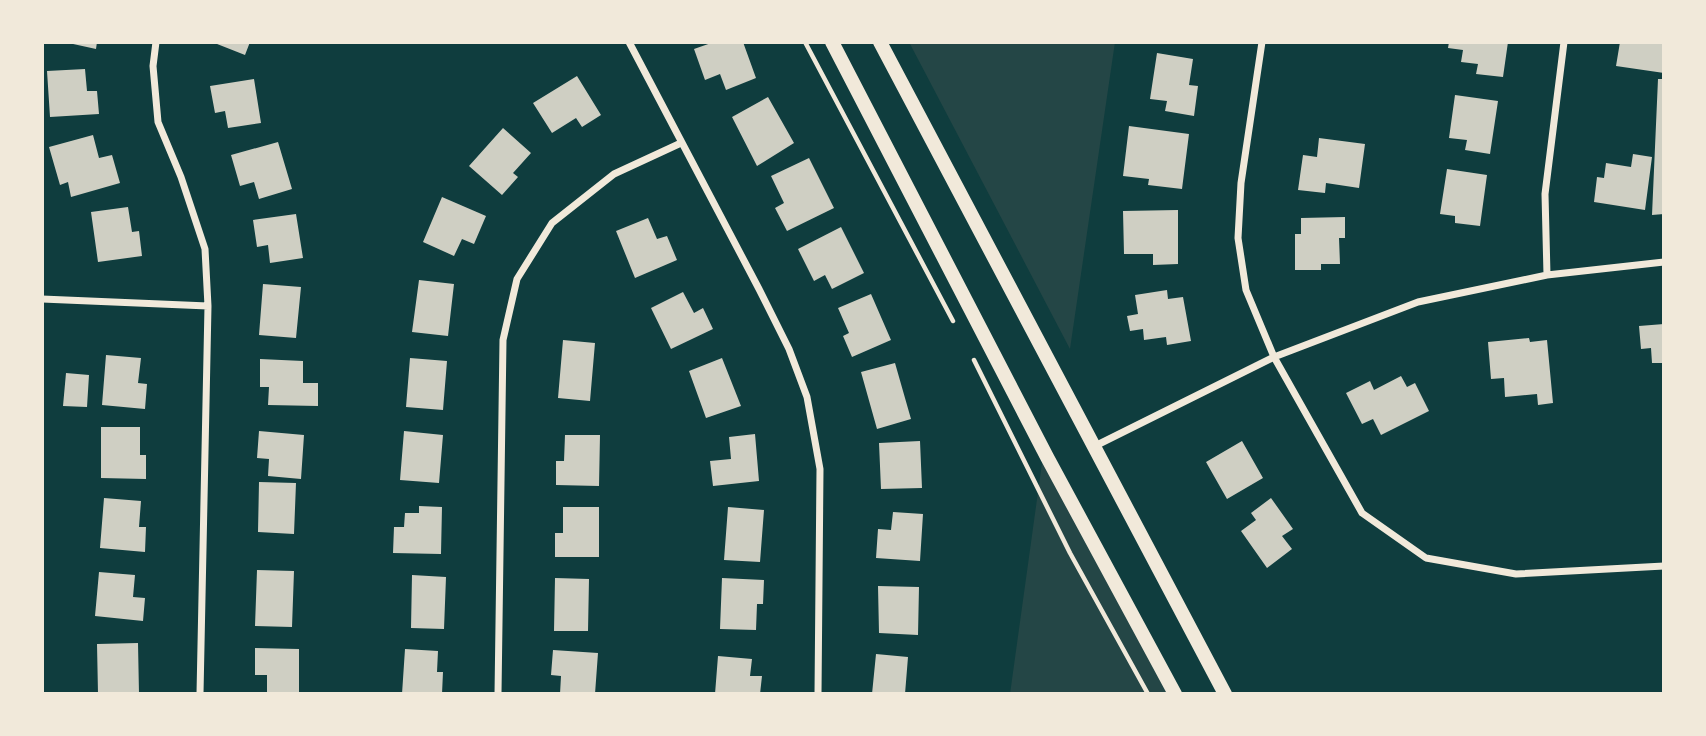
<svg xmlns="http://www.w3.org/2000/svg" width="1706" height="736" viewBox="0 0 1706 736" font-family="'Crimson Pro',serif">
	<rect width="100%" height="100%" fill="#0f3d3e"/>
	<path fill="#244646" d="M 909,42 L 1115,42 L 1070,349 Z
		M 1043,456 L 1171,694 L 1010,694 Z"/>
	<path fill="#cfcfc3" d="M 64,42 L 97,42 L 96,49 Z
		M 212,42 L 250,42 L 245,55 Z
		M 714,42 L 743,42 L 756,78 L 726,90 L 720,74 L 705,80 L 694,49 Z
		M 1449,42 L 1508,42 L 1503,77 L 1476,74 L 1478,64 L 1461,62 L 1463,50 L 1448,48 Z
		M 1620,42 L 1664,42 L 1664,73 L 1616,66 Z
		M 1157,53 L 1193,59 L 1189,85 L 1198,86 L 1194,116 L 1165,111 L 1167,101 L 1150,99 Z
		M 85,69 L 87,91 L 97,91 L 99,114 L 50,117 L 47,71 Z
		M 577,76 L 601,115 L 582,127 L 576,118 L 552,133 L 533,103 Z
		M 254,79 L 261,123 L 228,128 L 225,111 L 215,113 L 210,86 Z
		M 1658,79 L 1664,79 L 1664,214 L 1652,215 Z
		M 1455,95 L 1498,101 L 1490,154 L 1465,150 L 1467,140 L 1449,138 Z
		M 768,97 L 794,143 L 757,166 L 732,117 Z
		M 1129,126 L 1189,134 L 1182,189 L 1148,185 L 1149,179 L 1123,176 Z
		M 503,128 L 531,153 L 513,173 L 518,177 L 502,195 L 469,166 Z
		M 93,135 L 99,158 L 112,155 L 120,183 L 71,197 L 68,182 L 60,185 L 49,147 Z
		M 1319,138 L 1365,144 L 1359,188 L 1326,183 L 1325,193 L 1298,190 L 1303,155 L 1317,157 Z
		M 278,142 L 292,189 L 259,199 L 254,182 L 240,186 L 231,155 Z
		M 1633,154 L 1652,157 L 1645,210 L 1594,202 L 1597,177 L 1604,178 L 1606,163 L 1631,167 Z
		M 809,158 L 834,208 L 787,231 L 775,208 L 784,203 L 771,176 Z
		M 1447,169 L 1487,175 L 1480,226 L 1455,223 L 1455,216 L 1440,214 Z
		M 442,197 L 486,216 L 474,244 L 462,239 L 454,256 L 423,242 Z
		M 128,207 L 132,232 L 139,231 L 142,256 L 98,262 L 91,212 Z
		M 1178,210 L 1178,264 L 1153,265 L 1153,254 L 1124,254 L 1123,211 Z
		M 296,214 L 303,258 L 270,263 L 268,245 L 257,247 L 253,220 Z
		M 1345,217 L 1345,238 L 1339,238 L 1340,264 L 1321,264 L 1321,270 L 1295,270 L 1295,234 L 1301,234 L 1301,218 Z
		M 648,218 L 657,239 L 667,236 L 677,260 L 635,278 L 616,231 Z
		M 841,227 L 864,273 L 832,289 L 825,275 L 814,281 L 798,249 Z
		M 419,280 L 454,284 L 448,336 L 412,332 Z
		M 263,284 L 301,287 L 296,338 L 259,335 Z
		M 1167,290 L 1168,299 L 1183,297 L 1191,341 L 1167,345 L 1166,337 L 1144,340 L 1143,329 L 1130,331 L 1127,316 L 1138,314 L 1135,295 Z
		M 683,292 L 694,313 L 703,308 L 713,329 L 671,349 L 651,308 Z
		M 871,294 L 891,340 L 852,357 L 843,336 L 849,333 L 838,308 Z
		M 1664,324 L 1664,363 L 1652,363 L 1651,348 L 1641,349 L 1639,326 Z
		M 1529,338 L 1530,342 L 1547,340 L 1553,403 L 1538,405 L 1537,394 L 1505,397 L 1504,378 L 1491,379 L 1488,342 Z
		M 563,340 L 595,343 L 590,401 L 558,398 Z
		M 106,355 L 141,358 L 138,383 L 147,384 L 145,409 L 102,405 Z
		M 410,358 L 447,361 L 443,410 L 406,407 Z
		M 722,358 L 741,406 L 706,418 L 689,371 Z
		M 260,359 L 303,361 L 303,383 L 318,383 L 318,406 L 268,405 L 269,387 L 260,387 Z
		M 895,363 L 911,419 L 877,429 L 861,372 Z
		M 66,373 L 89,375 L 87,407 L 63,406 Z
		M 1401,376 L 1407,387 L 1415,383 L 1429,411 L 1381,435 L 1373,419 L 1362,424 L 1346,393 L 1370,381 L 1374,390 Z
		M 101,427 L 140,427 L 140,455 L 146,455 L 146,479 L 101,478 Z
		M 259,431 L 304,435 L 301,479 L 268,476 L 269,459 L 257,458 Z
		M 404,431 L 443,435 L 439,483 L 400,480 Z
		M 755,434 L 759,481 L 713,486 L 710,461 L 731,459 L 729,437 Z
		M 565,435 L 600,435 L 599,486 L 556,485 L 556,461 L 564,461 Z
		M 920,441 L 922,488 L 881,489 L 879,443 Z
		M 1242,441 L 1263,478 L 1227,499 L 1206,462 Z
		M 259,482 L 296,483 L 294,534 L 258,532 Z
		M 104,498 L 141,501 L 139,527 L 146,527 L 145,552 L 100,548 Z
		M 1271,498 L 1293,529 L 1282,536 L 1292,549 L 1267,568 L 1241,531 L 1256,520 L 1251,513 Z
		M 419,506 L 442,507 L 441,554 L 393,553 L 394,527 L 404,527 L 405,513 L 419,513 Z
		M 563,507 L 599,507 L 599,557 L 555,557 L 555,533 L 563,533 Z
		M 728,507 L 764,510 L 760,562 L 724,560 Z
		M 893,512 L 923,514 L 920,561 L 876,558 L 878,529 L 891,530 Z
		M 257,570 L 294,571 L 292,627 L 255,626 Z
		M 99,572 L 135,575 L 133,597 L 145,598 L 143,621 L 95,616 Z
		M 412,575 L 446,577 L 444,629 L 411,628 Z
		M 555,578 L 589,579 L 588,631 L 554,631 Z
		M 722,578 L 764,580 L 763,604 L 757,604 L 756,630 L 720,629 Z
		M 878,586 L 919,587 L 918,635 L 879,633 Z
		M 138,643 L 139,694 L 98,694 L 97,644 Z
		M 255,648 L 299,649 L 299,693 L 267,693 L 267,675 L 255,675 Z
		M 405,649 L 438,651 L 437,672 L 443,672 L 442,694 L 402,694 Z
		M 553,650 L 598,653 L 595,694 L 560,694 L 561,676 L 551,675 Z
		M 876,654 L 908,657 L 905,694 L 872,694 Z
		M 718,656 L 752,659 L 750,676 L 762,676 L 760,694 L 715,694 Z"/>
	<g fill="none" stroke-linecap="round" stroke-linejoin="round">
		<path stroke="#f1e9da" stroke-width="4.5" d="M 805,42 L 953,321
			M 974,360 L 1070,553 L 1148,694"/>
		<path stroke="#f1e9da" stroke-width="7" d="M 156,42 L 153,66 L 158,122 L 181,177 L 205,249 L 208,306 L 200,694
			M 629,42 L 759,289 L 789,349 L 807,397 L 820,469 L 818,694
			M 1262,42 L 1241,183 L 1238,238 L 1246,290 L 1274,357 L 1362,513 L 1426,558 L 1516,574 L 1664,566
			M 1547,275 L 1545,194 L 1564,42
			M 42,299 L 208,306
			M 1093,447 L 1274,357 L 1418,302 L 1547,275 L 1664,262
			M 498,694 L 503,340 L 517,279 L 552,223 L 614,174 L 681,143"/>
		<path stroke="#f1e9da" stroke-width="14" d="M 832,42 L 1047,457 L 1175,694
			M 880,42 L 1225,694"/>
	</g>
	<rect width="1706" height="736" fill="none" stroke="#f1e9da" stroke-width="88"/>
</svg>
